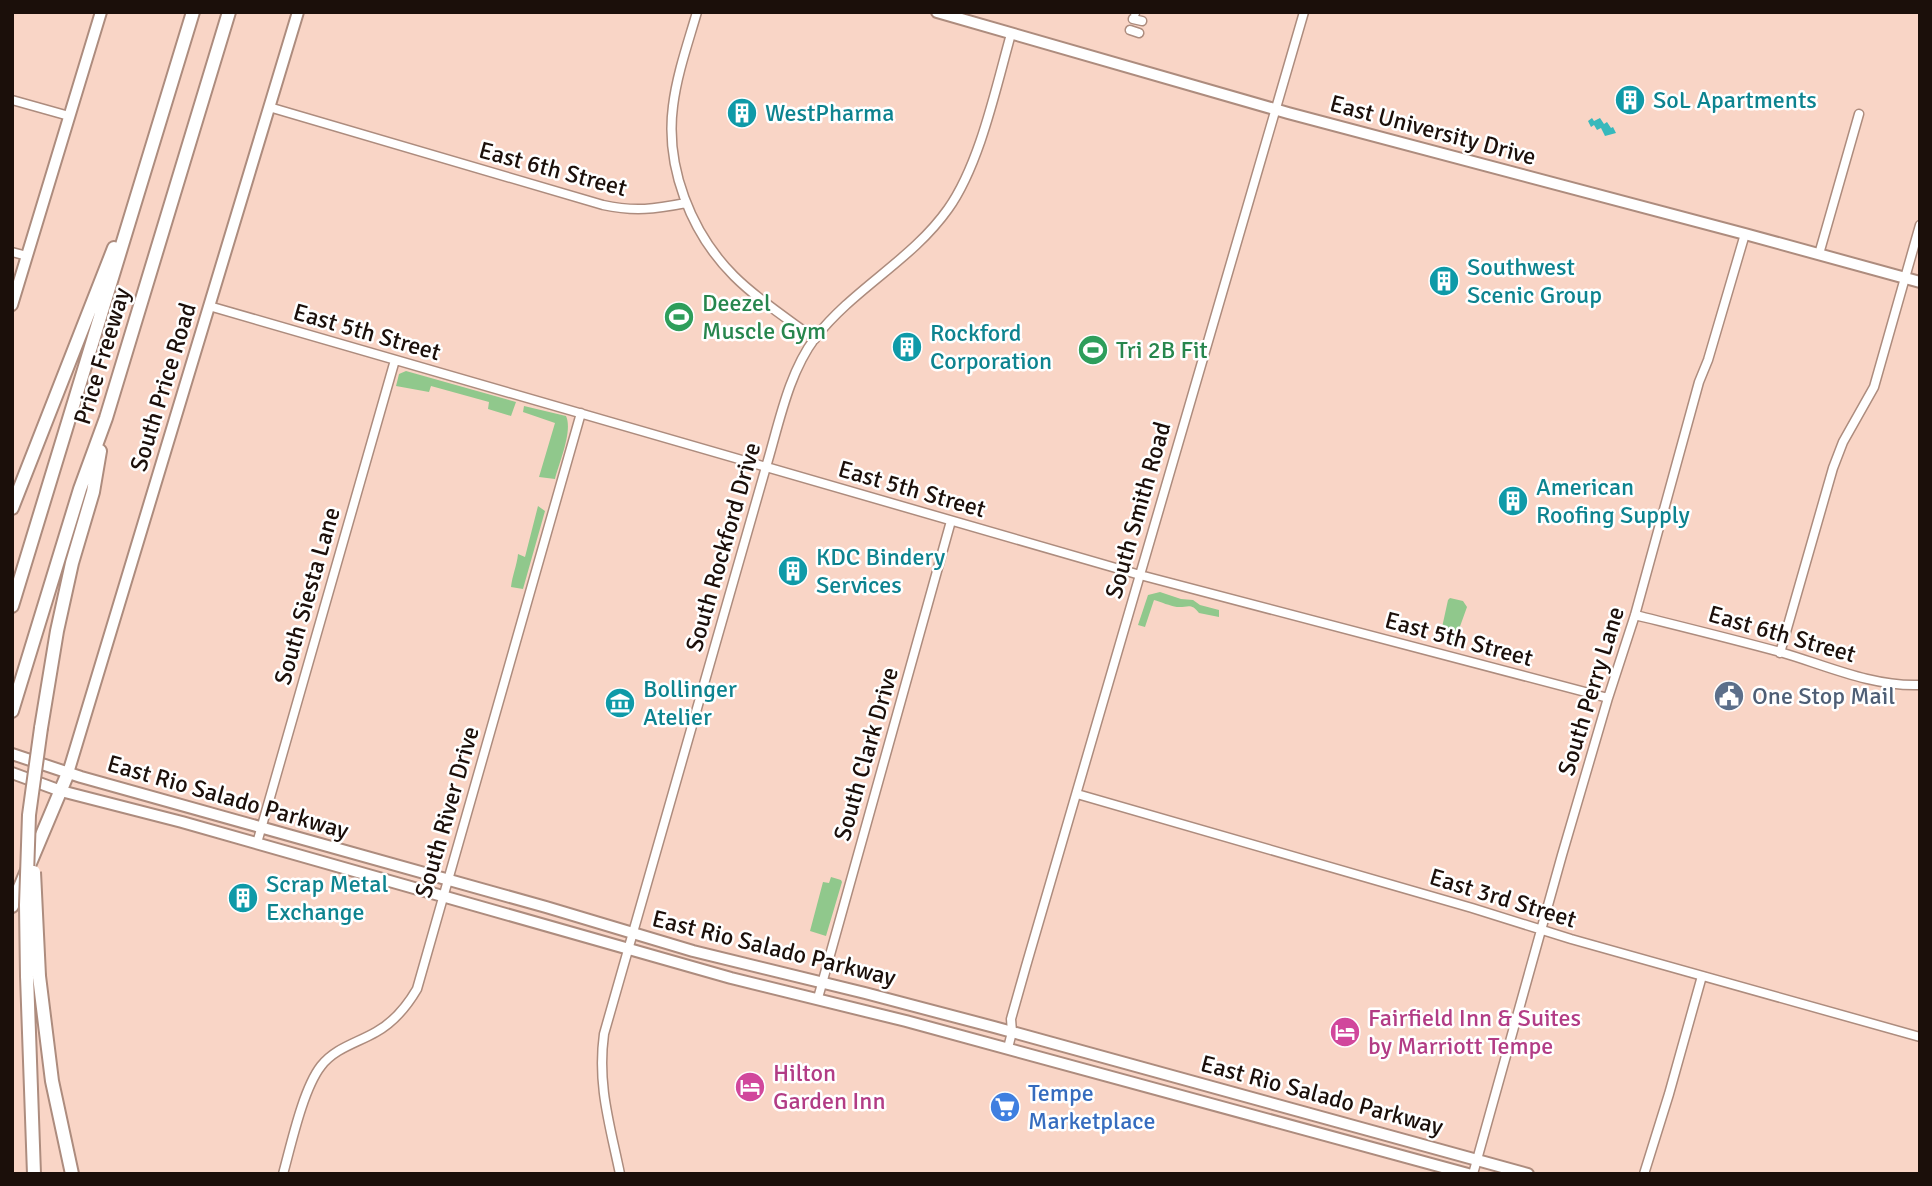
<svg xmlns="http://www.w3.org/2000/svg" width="1932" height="1186" viewBox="0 0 1932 1186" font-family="Signika,sans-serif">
	<rect width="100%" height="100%" fill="#f9d5c6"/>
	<path fill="#90c88c" d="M 406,371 L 516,402 L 511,416 L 488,409 L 489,402 L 431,386 L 429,392 L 396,386 L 399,374 Z
		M 524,406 L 566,416 C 573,431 559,463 555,479 L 539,477 L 555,423 L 523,412 Z
		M 538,506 L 545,511 L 523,589 L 511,587 C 512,576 517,565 518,554 L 525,557 Z
		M 1160,592 L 1181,599 L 1193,600 L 1200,605 L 1219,610 L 1219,617 L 1199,613 C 1191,602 1187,608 1177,607 C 1170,606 1161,602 1154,600 L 1145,627 L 1138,625 L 1148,595 Z
		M 1450,598 L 1463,601 L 1467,607 L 1454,643 L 1443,642 L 1441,632 L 1448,600 Z
		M 831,877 L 841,880 L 842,882 L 826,936 L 810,931 L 823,882 L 829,883 Z"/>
	<path fill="#37b9bc" d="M 1592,118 L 1594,121 L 1600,118 L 1604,124 L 1607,122 L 1611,128 L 1613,127 L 1616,133 L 1605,136 L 1601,128 L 1597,130 L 1594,125 L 1591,127 L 1588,121 Z"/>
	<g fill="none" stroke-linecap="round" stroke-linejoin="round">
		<g stroke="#ad8c7e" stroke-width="11">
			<path id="minor" d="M 697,12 C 688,43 677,74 673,106 C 665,167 691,233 734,276 C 758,300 788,319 815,339
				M 1135,13 L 1135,12
				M 1133,19 L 1142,21
				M 1130,30 L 1139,33
				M 12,100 L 69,116
				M 269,107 L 603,205 C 635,212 655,209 686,203
				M 12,252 L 27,256
				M 1819,254 L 1859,114
				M 209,306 L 1140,575 L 1608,698
				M 1635,615 C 1683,627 1732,639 1780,652 C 1825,665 1872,687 1920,685
				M 1780,653 L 1833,468 L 1843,442 L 1874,387 L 1920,225
				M 1077,794 L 1472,908 L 1571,939 L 1920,1037
				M 257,843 L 395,360
				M 818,998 L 951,521
				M 1008,1048 L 1012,1032 L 1011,1019 L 1026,966 L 1304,12
				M 283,1174 C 291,1145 303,1089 321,1066 C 335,1048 357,1043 376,1032 C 394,1022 407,1006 417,989 L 581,413
				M 620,1174 C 610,1125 597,1085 604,1034 L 766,467 C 779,424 788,374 815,338 C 854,288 912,260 948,209 C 980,164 996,87 1011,34
				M 1473,1174 L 1562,855 L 1608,698 L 1635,615 L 1699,382 L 1708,360 L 1745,234
				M 1644,1174 L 1669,1094 L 1702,976"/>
		</g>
		<g stroke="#ad8c7e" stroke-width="14">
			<path id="major" d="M 937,12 L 1288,113 L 1745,234 L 1920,282
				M 12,305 L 101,12
				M 12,754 L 81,777 L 546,907 L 693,951 L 865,993 L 994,1027 L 1528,1174
				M 12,773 L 61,791 L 182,822 L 731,978 L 906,1021 L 1468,1174
				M 68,773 L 298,12"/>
		</g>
		<g stroke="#ad8c7e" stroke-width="16">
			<path id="highway" d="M 12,508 L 114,248
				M 12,606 L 193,12
				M 12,711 L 80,489 L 106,418 L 229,12
				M 41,728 L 57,631 L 72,563 L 93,492 L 100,451
				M 12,906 L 68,773
				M 27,976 L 34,1174
				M 39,976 L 52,1081 L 72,1174"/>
		</g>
		<use href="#minor" stroke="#fff" stroke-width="8"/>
		<use href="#major" stroke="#fff" stroke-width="10"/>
		<use href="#highway" stroke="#fff" stroke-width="12"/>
		<g stroke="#ad8c7e" stroke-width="16" stroke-linecap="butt">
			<path id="highway-bridge" d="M 34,872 L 39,976
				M 27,976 L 26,905 L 29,815 L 41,728"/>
		</g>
		<use href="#highway-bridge" stroke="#fff" stroke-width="12"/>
	</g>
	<defs>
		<g id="building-disc" transform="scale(1.575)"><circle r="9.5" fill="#0f9aa8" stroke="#fff"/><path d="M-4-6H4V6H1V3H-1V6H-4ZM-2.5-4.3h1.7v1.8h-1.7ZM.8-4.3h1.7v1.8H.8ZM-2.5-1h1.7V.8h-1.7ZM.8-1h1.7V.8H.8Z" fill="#fff"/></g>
		<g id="stadium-disc" transform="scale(1.575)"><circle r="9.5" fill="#2e9e5b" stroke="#fff"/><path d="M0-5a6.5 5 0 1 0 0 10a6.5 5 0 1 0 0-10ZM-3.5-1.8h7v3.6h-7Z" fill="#fff"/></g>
		<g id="civic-disc" transform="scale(1.575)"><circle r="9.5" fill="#5c6f8a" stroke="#fff"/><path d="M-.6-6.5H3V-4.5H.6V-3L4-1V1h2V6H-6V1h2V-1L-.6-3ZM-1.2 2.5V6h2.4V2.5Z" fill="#fff"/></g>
		<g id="museum-disc" transform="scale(1.575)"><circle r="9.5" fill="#0f9aa8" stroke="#fff"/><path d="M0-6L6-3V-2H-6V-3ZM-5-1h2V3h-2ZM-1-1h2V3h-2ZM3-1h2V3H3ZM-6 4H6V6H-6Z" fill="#fff"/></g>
		<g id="hotel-disc" transform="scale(1.575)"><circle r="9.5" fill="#d1479c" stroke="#fff"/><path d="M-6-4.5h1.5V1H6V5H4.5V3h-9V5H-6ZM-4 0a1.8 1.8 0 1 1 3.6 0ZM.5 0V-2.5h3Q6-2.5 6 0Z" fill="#fff"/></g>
		<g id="supermarket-disc" transform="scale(1.575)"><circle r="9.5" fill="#3f7fe0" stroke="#fff"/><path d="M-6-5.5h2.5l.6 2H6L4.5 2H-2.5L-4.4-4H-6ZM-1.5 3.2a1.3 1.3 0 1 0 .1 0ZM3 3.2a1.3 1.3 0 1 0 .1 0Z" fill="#fff"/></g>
	</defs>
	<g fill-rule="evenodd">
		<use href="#building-disc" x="1630" y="100"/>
		<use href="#building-disc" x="742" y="113"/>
		<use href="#building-disc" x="1444" y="281"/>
		<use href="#stadium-disc" x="679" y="317"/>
		<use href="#building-disc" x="907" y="347"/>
		<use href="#stadium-disc" x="1093" y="350"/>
		<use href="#building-disc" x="1513" y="501"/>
		<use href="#building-disc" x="793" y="571"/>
		<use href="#civic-disc" x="1729" y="696"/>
		<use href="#museum-disc" x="620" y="703"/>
		<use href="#building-disc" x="243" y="898"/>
		<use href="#hotel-disc" x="1345" y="1032"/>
		<use href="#hotel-disc" x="750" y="1087"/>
		<use href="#supermarket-disc" x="1005" y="1107"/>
	</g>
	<g text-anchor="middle" stroke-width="5" stroke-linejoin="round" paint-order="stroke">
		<g font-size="24" fill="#0d838f" stroke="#fff" text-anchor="start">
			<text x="1653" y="108">SoL Apartments</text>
			<text x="765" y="121">WestPharma</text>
			<text x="1467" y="275">Southwest<tspan x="1467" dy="28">Scenic Group</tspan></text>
			<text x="930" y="341">Rockford<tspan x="930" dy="28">Corporation</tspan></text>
			<text x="1536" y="495">American<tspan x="1536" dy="28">Roofing Supply</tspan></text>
			<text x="816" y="565">KDC Bindery<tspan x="816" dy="28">Services</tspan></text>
			<text x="643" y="697">Bollinger<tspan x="643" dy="28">Atelier</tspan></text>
			<text x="266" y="892">Scrap Metal<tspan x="266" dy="28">Exchange</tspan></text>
		</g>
		<g font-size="24" fill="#1b0f0a" stroke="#fff">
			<text transform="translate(1433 130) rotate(15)" y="8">East University Drive</text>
			<text transform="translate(553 169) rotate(15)" y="8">East 6th Street</text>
			<text transform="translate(367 332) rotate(16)" y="8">East 5th Street</text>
			<text transform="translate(102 356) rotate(-73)" y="8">Price Freeway</text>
			<text transform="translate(163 387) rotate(-73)" y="8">South Price Road</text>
			<text transform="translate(912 489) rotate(16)" y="8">East 5th Street</text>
			<text transform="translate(1138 510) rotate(-74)" y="8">South Smith Road</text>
			<text transform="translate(723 547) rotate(-74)" y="8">South Rockford Drive</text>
			<text transform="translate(307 596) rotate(-74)" y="8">South Siesta Lane</text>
			<text transform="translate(1782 634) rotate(16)" y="8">East 6th Street</text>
			<text transform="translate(1459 639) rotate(15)" y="8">East 5th Street</text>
			<text transform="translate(1591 691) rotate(-73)" y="8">South Perry Lane</text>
			<text transform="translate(866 754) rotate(-74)" y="8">South Clark Drive</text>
			<text transform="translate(228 797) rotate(16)" y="8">East Rio Salado Parkway</text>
			<text transform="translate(447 812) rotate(-74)" y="8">South River Drive</text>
			<text transform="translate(1503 898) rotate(17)" y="8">East 3rd Street</text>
			<text transform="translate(774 948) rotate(14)" y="8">East Rio Salado Parkway</text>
			<text transform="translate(1322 1095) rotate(15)" y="8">East Rio Salado Parkway</text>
		</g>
		<g font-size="24" fill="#27864d" stroke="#fff" text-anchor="start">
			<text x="702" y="311">Deezel<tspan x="702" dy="28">Muscle Gym</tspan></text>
			<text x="1116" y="358">Tri 2B Fit</text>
		</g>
		<g font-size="24" fill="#4e5e75" stroke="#fff" text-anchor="start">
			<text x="1752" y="704">One Stop Mail</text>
		</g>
		<g font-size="24" fill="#b23c85" stroke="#fff" text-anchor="start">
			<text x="1368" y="1026">Fairfield Inn &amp; Suites<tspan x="1368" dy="28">by Marriott Tempe</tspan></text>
			<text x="773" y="1081">Hilton<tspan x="773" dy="28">Garden Inn</tspan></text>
		</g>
		<g font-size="24" fill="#366cbe" stroke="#fff" text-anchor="start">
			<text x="1028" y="1101">Tempe<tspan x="1028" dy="28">Marketplace</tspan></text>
		</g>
	</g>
	<rect width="1932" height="1186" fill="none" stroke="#1b0f0a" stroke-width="28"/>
</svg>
